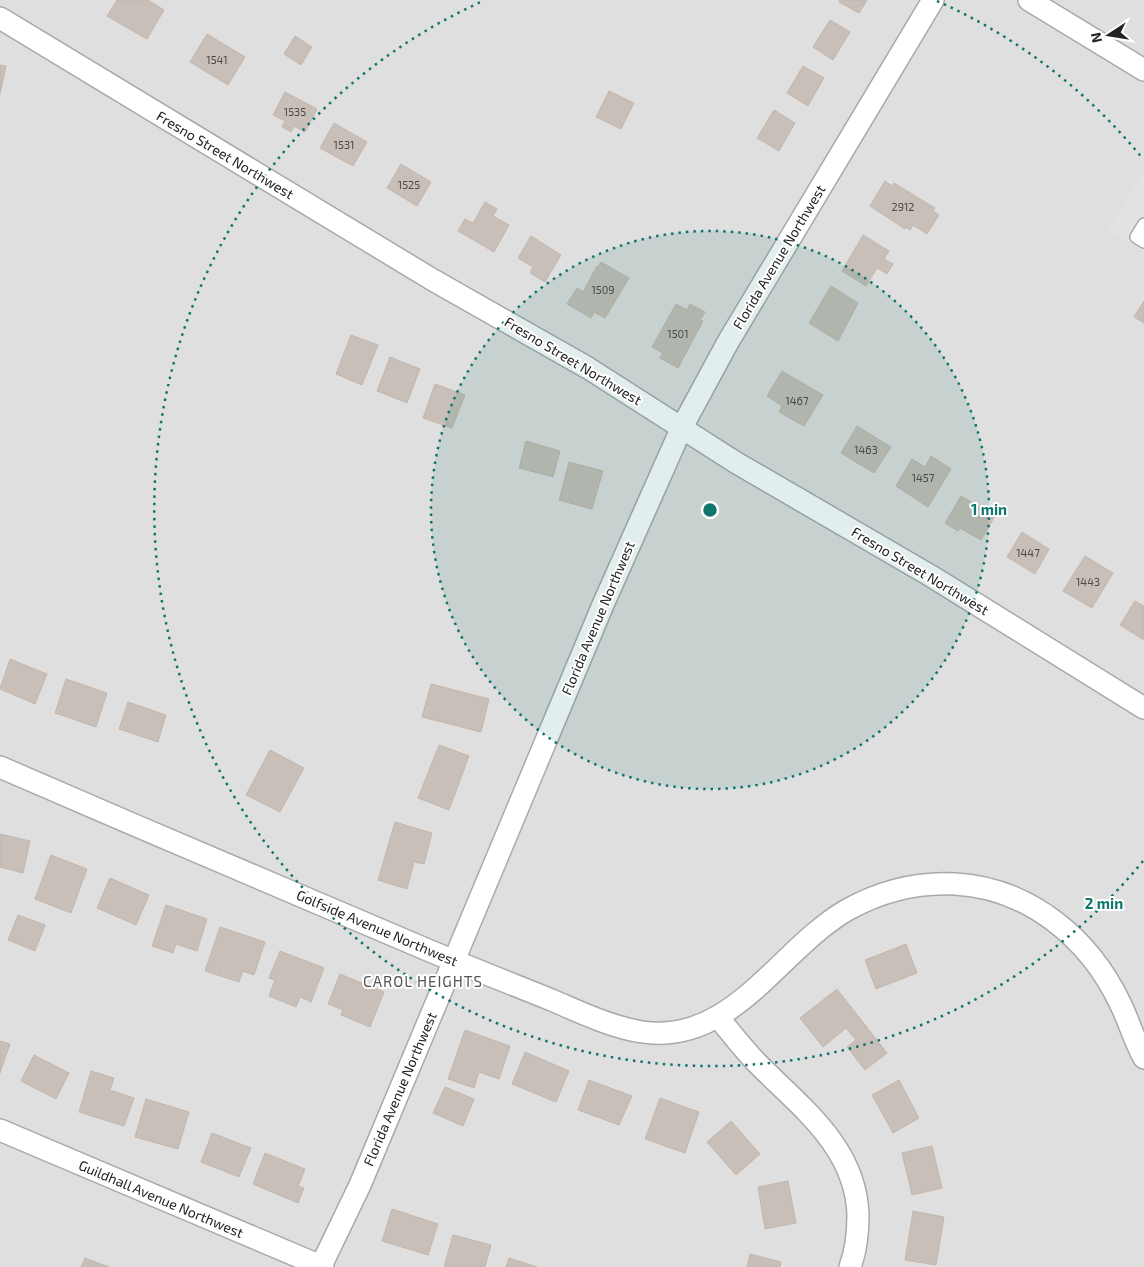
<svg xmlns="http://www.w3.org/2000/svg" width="1144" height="1267" viewBox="0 0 1144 1267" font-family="'Exo 2',sans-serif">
	<rect width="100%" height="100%" fill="#f2efe9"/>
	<path fill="#e0dfdf" d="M 0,0 L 1144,0 L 1144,1267 L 0,1267 Z"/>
	<path fill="#e2e2e2" d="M 1144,171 L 1144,252 L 1108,230 Z"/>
	<path fill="#c7bfb8" stroke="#c4b6ab" d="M 117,0 L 148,0 L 164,10 L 147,39 L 107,16 Z
		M 840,0 L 867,0 L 859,13 L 839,2 Z
		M 830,20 L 850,32 L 833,60 L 813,47 Z
		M 207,34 L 245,57 L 228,85 L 190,62 Z
		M 295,36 L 312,47 L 301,65 L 284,54 Z
		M 0,65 L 6,66 L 0,94 Z
		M 803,66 L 824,78 L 808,106 L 787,93 Z
		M 609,91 L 634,103 L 621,129 L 596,117 Z
		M 285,92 L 317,109 L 305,132 L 294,126 L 291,132 L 282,127 L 285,121 L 273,115 Z
		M 774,110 L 795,123 L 779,151 L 757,138 Z
		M 334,123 L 367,142 L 353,166 L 320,148 Z
		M 401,164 L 431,182 L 417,206 L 387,188 Z
		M 885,181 L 892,186 L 894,183 L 935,208 L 933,211 L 939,215 L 927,234 L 913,225 L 910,230 L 905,227 L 905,229 L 870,206 Z
		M 485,202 L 497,209 L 493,216 L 509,225 L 494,252 L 458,231 L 465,219 L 473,223 Z
		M 863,235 L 889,251 L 884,259 L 893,264 L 887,274 L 877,268 L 866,286 L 842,271 Z
		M 531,236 L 561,255 L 545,282 L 530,273 L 533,267 L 518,258 Z
		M 601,262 L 629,278 L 605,318 L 594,312 L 591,318 L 567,304 L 577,288 L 583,292 L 597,266 L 598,267 Z
		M 831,286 L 858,303 L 838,341 L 809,323 Z
		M 1144,301 L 1144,323 L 1134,317 Z
		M 676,304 L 687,310 L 690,304 L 705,312 L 700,320 L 703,321 L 678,368 L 660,358 L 663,353 L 652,347 Z
		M 351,335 L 378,345 L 362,385 L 336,374 Z
		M 390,357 L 420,369 L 407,403 L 377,391 Z
		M 782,371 L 823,395 L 804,426 L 779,412 L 782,406 L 767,396 Z
		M 435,384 L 465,395 L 452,428 L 423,418 Z
		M 857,426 L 891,447 L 874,473 L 841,453 Z
		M 526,441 L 560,451 L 553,477 L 519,468 Z
		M 931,456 L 951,469 L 928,507 L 896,486 L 912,459 L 925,467 Z
		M 569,462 L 603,471 L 592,509 L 559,500 Z
		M 961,496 L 995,516 L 981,540 L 960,528 L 958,531 L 945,523 Z
		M 1022,532 L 1049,549 L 1035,574 L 1007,557 Z
		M 1085,556 L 1113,573 L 1092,608 L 1063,591 Z
		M 1135,601 L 1144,606 L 1144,640 L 1120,625 Z
		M 10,659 L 47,674 L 35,704 L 0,689 Z
		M 66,679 L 107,693 L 96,727 L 55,713 Z
		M 431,684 L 489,699 L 481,732 L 422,717 Z
		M 128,702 L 166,715 L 158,742 L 119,729 Z
		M 439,745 L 469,756 L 449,810 L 418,798 Z
		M 270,750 L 304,768 L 280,812 L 246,795 Z
		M 395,822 L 432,833 L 424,864 L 414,862 L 407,889 L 378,880 Z
		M 0,834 L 30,841 L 23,873 L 0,867 Z
		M 51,855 L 87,869 L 71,913 L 35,899 Z
		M 110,878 L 149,895 L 136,925 L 97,908 Z
		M 166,905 L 207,919 L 197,951 L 176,944 L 173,953 L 152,946 Z
		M 18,915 L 45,925 L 35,951 L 8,940 Z
		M 220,927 L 265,942 L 254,975 L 243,971 L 239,982 L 205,971 Z
		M 906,944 L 917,973 L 876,989 L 865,960 Z
		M 280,951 L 324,968 L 311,1002 L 300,997 L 296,1007 L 269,996 L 275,980 L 269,978 Z
		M 340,974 L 384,992 L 370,1027 L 341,1015 L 343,1010 L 328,1004 Z
		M 837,989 L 887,1053 L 865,1070 L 847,1047 L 856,1040 L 846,1028 L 823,1047 L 800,1018 Z
		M 465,1030 L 510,1046 L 499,1079 L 479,1072 L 474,1088 L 448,1079 Z
		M 0,1041 L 10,1044 L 0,1073 Z
		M 525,1052 L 569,1071 L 556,1102 L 512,1084 Z
		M 34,1055 L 69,1073 L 56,1099 L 21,1081 Z
		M 91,1071 L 114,1078 L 110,1090 L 134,1098 L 124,1126 L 79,1112 Z
		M 589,1080 L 632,1096 L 619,1125 L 578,1110 Z
		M 899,1080 L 919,1118 L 893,1133 L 872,1095 Z
		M 445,1087 L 474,1099 L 463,1126 L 433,1113 Z
		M 660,1098 L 699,1112 L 685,1153 L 645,1139 Z
		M 146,1099 L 189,1112 L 178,1149 L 135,1137 Z
		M 731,1121 L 760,1154 L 736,1175 L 707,1142 Z
		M 212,1133 L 251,1148 L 239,1177 L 201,1162 Z
		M 932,1146 L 942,1188 L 912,1195 L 902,1153 Z
		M 265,1153 L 305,1169 L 298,1186 L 304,1188 L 298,1203 L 253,1184 Z
		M 788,1181 L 796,1223 L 765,1229 L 758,1187 Z
		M 392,1209 L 438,1224 L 428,1255 L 382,1241 Z
		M 913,1211 L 944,1217 L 936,1265 L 905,1260 Z
		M 453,1235 L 491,1245 L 485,1267 L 444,1267 Z
		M 750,1254 L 781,1262 L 780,1267 L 747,1267 Z
		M 85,1258 L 109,1267 L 81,1267 Z
		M 509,1258 L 537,1267 L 506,1267 Z"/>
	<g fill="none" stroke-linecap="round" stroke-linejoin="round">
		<g stroke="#a9a9a9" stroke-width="14">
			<path id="lane" d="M 1144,224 L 1136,237 L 1144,242"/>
		</g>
		<g stroke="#a9a9a9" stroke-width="24">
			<path id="street" d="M 1029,0 L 1144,70
				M 0,18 L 433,280 L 588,368 L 735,462 L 931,576 L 1144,708
				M 0,767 C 143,829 286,890 430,951 C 471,968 512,984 554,1001 C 582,1013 611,1027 642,1032 C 733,1045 778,950 847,910 C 881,891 917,882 955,884 C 1029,888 1089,938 1120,1003 C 1129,1021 1134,1040 1144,1058
				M 718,1017 C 730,1032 742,1047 755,1061 C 799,1106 856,1146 858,1215 C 858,1232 856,1251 850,1267
				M 0,1130 L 323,1267
				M 321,1266 L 360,1185 L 602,607 L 682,427 L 728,342 L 933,0"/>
		</g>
		<use href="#lane" stroke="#fff" stroke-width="11"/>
		<use href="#street" stroke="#fff" stroke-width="21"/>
	</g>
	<circle cx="710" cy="510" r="279" fill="#0f766e" fill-opacity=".12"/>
	<g fill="none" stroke="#0f766e" stroke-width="2.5" stroke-dasharray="2.5 5">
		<circle cx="710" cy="510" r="279"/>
		<path d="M1143 861A557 557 0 1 1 483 1M937 1A557 557 0 0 1 1143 159"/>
	</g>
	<g text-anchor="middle" stroke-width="4" stroke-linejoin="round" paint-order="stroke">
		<g font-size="11" fill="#4b4948">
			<text x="217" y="64">1541</text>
			<text x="295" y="116">1535</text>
			<text x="344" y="149">1531</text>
			<text x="409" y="189">1525</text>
			<text x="903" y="211">2912</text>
			<text x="603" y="294">1509</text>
			<text x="678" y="338">1501</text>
			<text x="797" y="405">1467</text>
			<text x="866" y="454">1463</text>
			<text x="923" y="482">1457</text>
			<text x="1028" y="557">1447</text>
			<text x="1088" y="586">1443</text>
		</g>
		<g font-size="14" fill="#222" stroke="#fff">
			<text transform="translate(225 155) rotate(31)" y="5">Fresno Street Northwest</text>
			<text transform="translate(779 257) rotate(-59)" y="5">Florida Avenue Northwest</text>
			<text transform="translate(573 361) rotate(31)" y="5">Fresno Street Northwest</text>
			<text transform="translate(920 571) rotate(31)" y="5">Fresno Street Northwest</text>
			<text transform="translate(598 618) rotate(-67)" y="5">Florida Avenue Northwest</text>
			<text transform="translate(377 928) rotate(23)" y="5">Golfside Avenue Northwest</text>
			<text transform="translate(400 1089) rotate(-67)" y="5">Florida Avenue Northwest</text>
			<text transform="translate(161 1199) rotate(23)" y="5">Guildhall Avenue Northwest</text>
		</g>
		<g font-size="15" letter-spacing="1" fill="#555" stroke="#fff">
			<text x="423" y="987">CAROL HEIGHTS</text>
		</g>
	</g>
	<circle cx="710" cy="510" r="8" fill="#0f766e" stroke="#fff" stroke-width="2.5"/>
	<g font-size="15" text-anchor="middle" font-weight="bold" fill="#0f766e" stroke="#fff" stroke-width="4" stroke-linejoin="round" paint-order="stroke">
		<text x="989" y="515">1 min</text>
		<text x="1104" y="909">2 min</text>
	</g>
	<g transform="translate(1109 35) rotate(258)" stroke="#ffffff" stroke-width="4" paint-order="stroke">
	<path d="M0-4L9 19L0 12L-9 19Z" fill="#222222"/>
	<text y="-8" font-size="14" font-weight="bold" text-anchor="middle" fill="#222222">N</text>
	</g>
</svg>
